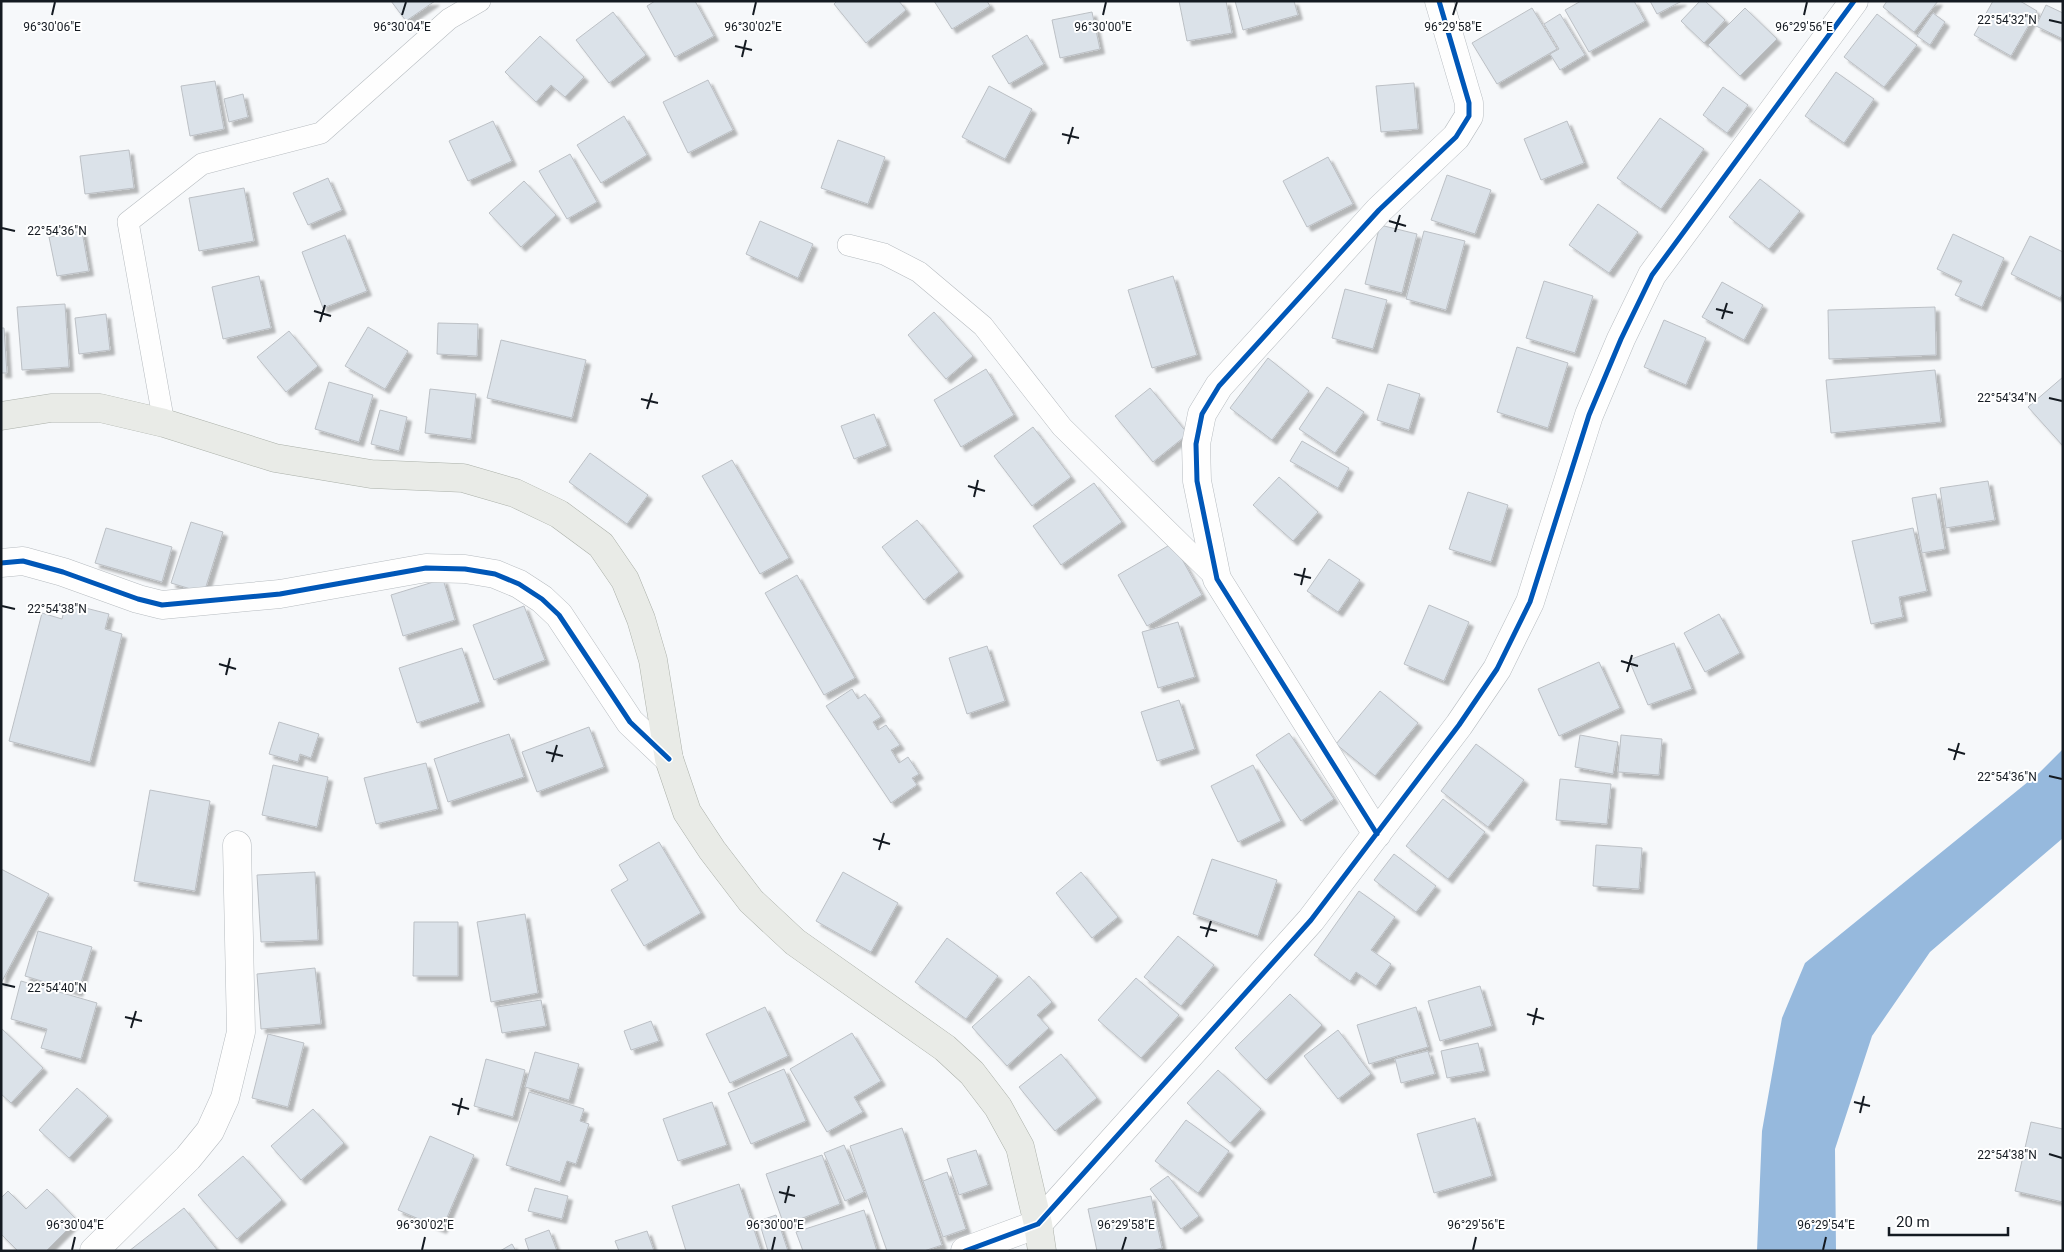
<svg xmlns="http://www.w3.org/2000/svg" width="2064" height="1252" viewBox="0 0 2064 1252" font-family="Roboto,sans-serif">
	<defs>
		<filter id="shadow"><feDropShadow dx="4.5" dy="4.5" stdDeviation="1" flood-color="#0004"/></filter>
	</defs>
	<rect width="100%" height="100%" fill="#f6f8fa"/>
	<path fill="#96b9dd" d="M 2063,749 L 2063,838 L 1930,952 L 1872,1036 L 1835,1149 L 1836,1251 L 1757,1251 L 1762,1131 L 1782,1018 L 1805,963 L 2039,773 Z"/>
	<path fill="#dbe2e9" stroke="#bcc0c5" filter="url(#shadow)" d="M 391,1 L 435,1 L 406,21 Z
		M 655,1 L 695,1 L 714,36 L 675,57 L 647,6 Z
		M 837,1 L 899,1 L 906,10 L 866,43 L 834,4 Z
		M 934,1 L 987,1 L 990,6 L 952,29 Z
		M 1179,1 L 1226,1 L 1232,33 L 1187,41 Z
		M 1235,1 L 1294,1 L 1298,15 L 1243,30 Z
		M 1581,1 L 1634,1 L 1645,21 L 1589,52 L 1565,10 Z
		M 1650,1 L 1682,1 L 1657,14 Z
		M 1700,1 L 1705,1 L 1725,20 L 1704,43 L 1681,21 Z
		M 1887,1 L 1938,1 L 1914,32 L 1883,7 Z
		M 1993,1 L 2020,1 L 2037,11 L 2011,56 L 1974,35 Z
		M 2046,5 L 2063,13 L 2063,39 L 2036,26 Z
		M 1532,8 L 1557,49 L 1497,84 L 1472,43 Z
		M 1745,8 L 1777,39 L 1740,76 L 1708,45 Z
		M 613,12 L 646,55 L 609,83 L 576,40 Z
		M 1092,12 L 1100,49 L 1060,58 L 1052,20 Z
		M 1933,13 L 1945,22 L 1930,45 L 1917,36 Z
		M 1560,14 L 1585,55 L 1560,70 L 1550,54 L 1559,49 L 1544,24 Z
		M 1877,14 L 1917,45 L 1884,87 L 1844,57 Z
		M 1027,35 L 1044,64 L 1009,84 L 992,56 Z
		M 540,36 L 584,77 L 565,97 L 551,85 L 536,102 L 505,72 Z
		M 1836,72 L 1874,99 L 1844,143 L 1805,116 Z
		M 708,80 L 733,130 L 688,153 L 663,102 Z
		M 215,81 L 224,129 L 190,136 L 181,86 Z
		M 1414,83 L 1418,129 L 1381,132 L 1376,86 Z
		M 989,86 L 1032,109 L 1005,159 L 962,137 Z
		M 1723,87 L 1748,105 L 1727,133 L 1703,115 Z
		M 243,94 L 248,117 L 229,122 L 224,99 Z
		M 624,116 L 647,155 L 601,183 L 577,145 Z
		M 1660,118 L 1704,149 L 1661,209 L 1617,178 Z
		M 493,121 L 512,161 L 468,181 L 449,141 Z
		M 1567,121 L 1584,163 L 1541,180 L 1524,139 Z
		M 838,140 L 885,157 L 868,204 L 821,188 Z
		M 129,150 L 134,188 L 85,194 L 80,156 Z
		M 570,154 L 597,202 L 567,219 L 539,171 Z
		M 1328,157 L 1353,204 L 1307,227 L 1283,181 Z
		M 1447,175 L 1491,190 L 1475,234 L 1431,220 Z
		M 328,178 L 342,210 L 308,225 L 293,193 Z
		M 1760,179 L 1800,211 L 1769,249 L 1729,217 Z
		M 524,181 L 556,215 L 521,247 L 489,213 Z
		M 244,188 L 254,241 L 199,251 L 189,198 Z
		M 1598,204 L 1638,232 L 1609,273 L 1569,245 Z
		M 760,221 L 813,244 L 798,278 L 746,254 Z
		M 1380,225 L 1417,234 L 1402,293 L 1365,284 Z
		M 82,231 L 89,271 L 57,276 L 49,237 Z
		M 1424,231 L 1465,241 L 1446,310 L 1406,299 Z
		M 1953,234 L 2004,258 L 1982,307 L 1955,295 L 1962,281 L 1937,269 Z
		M 345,235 L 367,291 L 323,308 L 302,252 Z
		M 2030,236 L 2063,252 L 2063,293 L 2060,298 L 2011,274 Z
		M 259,276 L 271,328 L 223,339 L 212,287 Z
		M 1173,276 L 1197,355 L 1152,368 L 1128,290 Z
		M 1544,281 L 1593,296 L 1575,353 L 1526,338 Z
		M 1722,282 L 1763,305 L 1744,340 L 1702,317 Z
		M 1345,289 L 1387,300 L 1373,349 L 1332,338 Z
		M 65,304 L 69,367 L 22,370 L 17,307 Z
		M 1935,307 L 1936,355 L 1829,359 L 1828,310 Z
		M 934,312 L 973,356 L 946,379 L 908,335 Z
		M 106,314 L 110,350 L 79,354 L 75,318 Z
		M 1664,320 L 1706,338 L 1686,385 L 1644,367 Z
		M 438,323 L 478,324 L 477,356 L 437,354 Z
		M 368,327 L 408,351 L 385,389 L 345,366 Z
		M 1,328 L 4,328 L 7,373 L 1,373 Z
		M 289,331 L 318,366 L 286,392 L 257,357 Z
		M 501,340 L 586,360 L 572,418 L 487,398 Z
		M 1517,347 L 1568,363 L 1548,428 L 1497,412 Z
		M 1268,358 L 1309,391 L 1272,440 L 1230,408 Z
		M 986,369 L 1014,415 L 961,447 L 934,400 Z
		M 1935,370 L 1941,422 L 1831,433 L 1826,380 Z
		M 2063,377 L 2063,446 L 2028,407 Z
		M 329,382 L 373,395 L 359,442 L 315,429 Z
		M 1388,384 L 1420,394 L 1409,430 L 1377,420 Z
		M 1327,387 L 1364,412 L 1335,453 L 1299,429 Z
		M 1150,388 L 1188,434 L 1153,462 L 1115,416 Z
		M 430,389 L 476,394 L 471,439 L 425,433 Z
		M 380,410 L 407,417 L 399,451 L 371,444 Z
		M 874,414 L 887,446 L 854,459 L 841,426 Z
		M 1033,427 L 1071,477 L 1032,506 L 994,456 Z
		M 1302,441 L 1349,468 L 1338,488 L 1290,461 Z
		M 590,453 L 648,495 L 627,524 L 569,482 Z
		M 732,460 L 789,558 L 760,574 L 702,476 Z
		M 1279,477 L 1318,512 L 1293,541 L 1253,505 Z
		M 1988,481 L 1995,520 L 1946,528 L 1940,488 Z
		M 1094,483 L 1122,522 L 1061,565 L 1033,526 Z
		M 1468,492 L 1508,505 L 1491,562 L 1449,549 Z
		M 1936,494 L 1945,549 L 1922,553 L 1912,498 Z
		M 917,520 L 959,572 L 924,600 L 882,547 Z
		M 191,522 L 223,532 L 204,593 L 171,583 Z
		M 106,528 L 172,547 L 162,582 L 95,563 Z
		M 1913,528 L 1927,591 L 1899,597 L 1903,617 L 1871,624 L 1852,541 Z
		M 1173,543 L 1202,595 L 1147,626 L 1118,575 Z
		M 1329,559 L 1360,580 L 1338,612 L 1307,591 Z
		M 797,575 L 855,678 L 824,695 L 765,593 Z
		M 443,579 L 455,620 L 403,636 L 391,595 Z
		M 66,603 L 109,614 L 105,629 L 122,634 L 90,762 L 9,741 L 42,613 L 62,619 Z
		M 1429,605 L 1469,622 L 1444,681 L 1404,664 Z
		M 524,606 L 545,660 L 494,680 L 473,625 Z
		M 1719,614 L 1740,653 L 1705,672 L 1684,633 Z
		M 1178,622 L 1195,677 L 1158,688 L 1142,632 Z
		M 1674,643 L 1692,689 L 1648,705 L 1629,660 Z
		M 987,646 L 1005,701 L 967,714 L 949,658 Z
		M 462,648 L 480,702 L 417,723 L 399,668 Z
		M 1599,662 L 1620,708 L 1559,736 L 1538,689 Z
		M 852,689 L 858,699 L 865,694 L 881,717 L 873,722 L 878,730 L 886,725 L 900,745 L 891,750 L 899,763 L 908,757 L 919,774 L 912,778 L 917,785 L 891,803 L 826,706 Z
		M 1380,691 L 1418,723 L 1375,776 L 1336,744 Z
		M 1179,700 L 1195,749 L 1157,761 L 1141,712 Z
		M 279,722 L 319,734 L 311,758 L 300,754 L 298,762 L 269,754 Z
		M 589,727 L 604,767 L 537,792 L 522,752 Z
		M 1289,733 L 1334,799 L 1301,821 L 1256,755 Z
		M 509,734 L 524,777 L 448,802 L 434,759 Z
		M 1580,735 L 1618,742 L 1613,774 L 1575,767 Z
		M 1621,735 L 1662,739 L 1659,775 L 1618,772 Z
		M 1476,744 L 1524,780 L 1488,827 L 1441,791 Z
		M 426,763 L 438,809 L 376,824 L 364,778 Z
		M 273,765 L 328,777 L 317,827 L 262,815 Z
		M 1253,765 L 1281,821 L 1238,842 L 1211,786 Z
		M 1560,779 L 1611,784 L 1607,824 L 1556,820 Z
		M 150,790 L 210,801 L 195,891 L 134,881 Z
		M 1443,799 L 1485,832 L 1448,879 L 1406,846 Z
		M 659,842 L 701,913 L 644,946 L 611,890 L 628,880 L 619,865 Z
		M 1596,845 L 1642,848 L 1639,889 L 1593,886 Z
		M 1394,854 L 1436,886 L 1416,912 L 1374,880 Z
		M 1212,859 L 1277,880 L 1258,936 L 1193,914 Z
		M 1,869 L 49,894 L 1,983 Z
		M 315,872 L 318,940 L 261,942 L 257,875 Z
		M 843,872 L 898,903 L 871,952 L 816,921 Z
		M 1081,872 L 1118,917 L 1092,938 L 1056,893 Z
		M 1359,891 L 1395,917 L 1371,950 L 1391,964 L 1376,986 L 1356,972 L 1350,981 L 1314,955 Z
		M 525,914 L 538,993 L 491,1002 L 477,922 Z
		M 414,922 L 458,922 L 458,976 L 413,976 Z
		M 38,931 L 92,947 L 78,992 L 25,976 Z
		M 1178,936 L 1214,965 L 1181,1006 L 1144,977 Z
		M 947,938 L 998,976 L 966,1019 L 915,982 Z
		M 315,968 L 321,1024 L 261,1029 L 257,974 Z
		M 1029,976 L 1052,1002 L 1037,1015 L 1049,1028 L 1007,1066 L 972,1027 Z
		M 1136,978 L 1179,1015 L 1141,1058 L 1098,1020 Z
		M 21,981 L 97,1003 L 81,1059 L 41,1048 L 47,1029 L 11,1019 Z
		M 1480,986 L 1492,1026 L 1440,1041 L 1428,1001 Z
		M 1290,994 L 1322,1025 L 1266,1080 L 1235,1048 Z
		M 541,1000 L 546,1026 L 502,1033 L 497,1007 Z
		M 765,1007 L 788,1056 L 730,1083 L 706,1034 Z
		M 1416,1007 L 1428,1047 L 1369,1064 L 1357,1025 Z
		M 651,1021 L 659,1041 L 631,1050 L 624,1031 Z
		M 1,1028 L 43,1068 L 11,1103 L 1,1094 Z
		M 1338,1030 L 1371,1074 L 1338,1099 L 1304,1056 Z
		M 852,1033 L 881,1081 L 854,1097 L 863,1112 L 827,1132 L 790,1069 Z
		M 268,1034 L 304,1043 L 288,1107 L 252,1098 Z
		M 1478,1043 L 1485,1071 L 1447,1078 L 1441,1051 Z
		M 1428,1051 L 1435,1074 L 1401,1083 L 1395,1059 Z
		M 535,1052 L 579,1064 L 569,1100 L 525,1087 Z
		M 1061,1054 L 1097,1098 L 1055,1131 L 1019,1087 Z
		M 486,1059 L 525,1070 L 513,1117 L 474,1106 Z
		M 784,1069 L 806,1121 L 751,1144 L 728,1093 Z
		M 1218,1070 L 1261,1109 L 1230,1143 L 1187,1103 Z
		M 77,1088 L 108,1116 L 69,1158 L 39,1130 Z
		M 529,1092 L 584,1109 L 580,1121 L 589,1124 L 576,1164 L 567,1161 L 560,1182 L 506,1165 Z
		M 712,1102 L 727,1145 L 678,1161 L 663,1119 Z
		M 313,1109 L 344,1143 L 301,1180 L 271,1146 Z
		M 1475,1118 L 1492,1176 L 1434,1193 L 1417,1134 Z
		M 1186,1120 L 1229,1151 L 1198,1193 L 1155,1161 Z
		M 2031,1122 L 2063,1129 L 2063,1202 L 2015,1191 Z
		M 902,1128 L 942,1245 L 924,1251 L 887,1251 L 850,1146 Z
		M 430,1136 L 474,1155 L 442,1229 L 398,1210 Z
		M 844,1145 L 864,1192 L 845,1201 L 824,1153 Z
		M 976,1150 L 988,1185 L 959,1195 L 947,1159 Z
		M 822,1155 L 840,1204 L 784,1225 L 766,1174 Z
		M 243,1156 L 282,1200 L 237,1239 L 198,1195 Z
		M 947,1172 L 966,1229 L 943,1237 L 923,1181 Z
		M 1168,1176 L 1199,1216 L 1181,1229 L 1150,1189 Z
		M 739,1184 L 761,1251 L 686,1251 L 672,1206 Z
		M 535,1188 L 568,1196 L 562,1219 L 528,1211 Z
		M 47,1189 L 77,1220 L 46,1251 L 18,1251 L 1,1234 L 1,1198 L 8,1191 L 26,1209 Z
		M 1151,1196 L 1162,1248 L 1151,1251 L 1097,1251 L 1088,1209 Z
		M 184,1208 L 218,1251 L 129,1251 Z
		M 864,1210 L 877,1251 L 803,1251 L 796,1232 Z
		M 776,1215 L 788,1251 L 768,1251 L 759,1221 Z
		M 549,1230 L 557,1251 L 529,1251 L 525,1239 Z
		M 647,1231 L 654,1251 L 619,1251 L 615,1241 Z
		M 512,1244 L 516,1251 L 500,1251 Z"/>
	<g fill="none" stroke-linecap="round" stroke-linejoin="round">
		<g stroke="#b7bcc0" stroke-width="22">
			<path id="lane" d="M 848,245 L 884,254 L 919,272 L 983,326 L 1062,427 L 1217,579
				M 164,423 L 128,222 L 202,164 L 321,133 L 449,19 L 480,1"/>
		</g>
		<g stroke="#b7bcc0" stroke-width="29">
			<path id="street" d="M 1,563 L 23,561 L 63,572 L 138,599 L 162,605 L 280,594 L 426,568 L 465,569 L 495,574 L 519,584 L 542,599 L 559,615 L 630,722 L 669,759
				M 1377,834 L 1217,579 L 1197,481 L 1196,444 L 1202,414 L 1219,386 L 1379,210 L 1456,137 L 1469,116 L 1469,103 L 1439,1
				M 94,1251 L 188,1158 L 210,1131 L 225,1098 L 241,1032 L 237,845
				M 965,1251 L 1038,1224 L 1311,920 L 1459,725 L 1497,669 L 1530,602 L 1589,415 L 1621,339 L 1652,275 L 1854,1"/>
		</g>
		<g stroke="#abb0a9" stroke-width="29">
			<path id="primary" d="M 1,416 L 51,408 L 100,408 L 164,423 L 275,458 L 371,474 L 463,478 L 515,493 L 559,514 L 601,545 L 625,580 L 641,619 L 653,660 L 669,759 L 687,812 L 712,850 L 751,901 L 795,942 L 945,1048 L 972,1073 L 998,1107 L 1020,1147 L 1038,1224 L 1042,1251"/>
		</g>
		<use href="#lane" stroke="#fefefe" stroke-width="21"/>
		<use href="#street" stroke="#fefefe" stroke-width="28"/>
		<use href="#primary" stroke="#e9ebe7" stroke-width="28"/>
		<g stroke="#fff" stroke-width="8">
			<path id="cycleway" d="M 1,563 L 23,561 L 63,572 L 138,599 L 162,605 L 280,594 L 426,568 L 465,569 L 495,574 L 519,584 L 542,599 L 559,615 L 630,722 L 669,759
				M 1377,834 L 1217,579 L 1197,481 L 1196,444 L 1202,414 L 1219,386 L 1379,210 L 1456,137 L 1469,116 L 1469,103 L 1439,1
				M 965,1251 L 1038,1224 L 1311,920 L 1459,725 L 1497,669 L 1530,602 L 1589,415 L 1621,339 L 1652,275 L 1854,1"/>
		</g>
		<use href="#cycleway" stroke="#0057b8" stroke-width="5"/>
	</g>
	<path fill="none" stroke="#141a21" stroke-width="2" d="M 52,15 L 55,2M 402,15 L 406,2M 753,15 L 756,2M 1103,15 L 1106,2M 1453,15 L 1457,2M 1804,15 L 1807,2M 2049,20 L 2062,23M 735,46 L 752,50M 742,57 L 746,40M 1062,134 L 1079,138M 1068,144 L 1073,127M 1389,221 L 1406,226M 2,228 L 15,231M 1395,232 L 1400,215M 1716,309 L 1733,313M 314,311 L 331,316M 1722,319 L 1727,303M 320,322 L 325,305M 2049,398 L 2062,401M 641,399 L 658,403M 647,409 L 652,393M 968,486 L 985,491M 974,497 L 978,480M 1294,574 L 1311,578M 1301,585 L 1305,568M 2,606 L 15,609M 1621,661 L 1638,666M 219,664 L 236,669M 1627,672 L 1632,655M 226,675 L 230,658M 1948,749 L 1965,754M 546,752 L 563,756M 1954,760 L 1959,743M 552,762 L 557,745M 2049,776 L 2062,779M 873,839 L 890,844M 879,850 L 884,833M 1200,927 L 1217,931M 1206,937 L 1211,921M 2,984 L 15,987M 1527,1014 L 1544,1019M 125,1017 L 142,1021M 1533,1025 L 1537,1008M 131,1028 L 136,1011M 1854,1102 L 1870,1106M 452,1104 L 469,1109M 1860,1113 L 1864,1096M 458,1115 L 462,1098M 2049,1154 L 2062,1158M 779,1192 L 795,1196M 785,1203 L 789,1186M 72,1250 L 75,1237M 422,1250 L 425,1237M 772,1250 L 775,1237M 1122,1250 L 1126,1237M 1473,1250 L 1476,1237M 1823,1250 L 1826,1237"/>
	<g font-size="12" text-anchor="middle" fill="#141a21" stroke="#fff" stroke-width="4" stroke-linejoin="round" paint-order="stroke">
		<text x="2007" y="24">22°54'32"N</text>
		<text x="52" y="31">96°30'06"E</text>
		<text x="402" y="31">96°30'04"E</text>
		<text x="753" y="31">96°30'02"E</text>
		<text x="1103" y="31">96°30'00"E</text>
		<text x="1453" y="31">96°29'58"E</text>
		<text x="1804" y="31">96°29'56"E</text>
		<text x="57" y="235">22°54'36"N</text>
		<text x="2007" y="402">22°54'34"N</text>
		<text x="57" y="613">22°54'38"N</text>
		<text x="2007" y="781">22°54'36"N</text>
		<text x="57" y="992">22°54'40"N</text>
		<text x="2007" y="1159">22°54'38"N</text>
		<text x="75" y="1229">96°30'04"E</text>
		<text x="425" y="1229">96°30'02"E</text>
		<text x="775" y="1229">96°30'00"E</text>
		<text x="1126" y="1229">96°29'58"E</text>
		<text x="1476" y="1229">96°29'56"E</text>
		<text x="1826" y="1229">96°29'54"E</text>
	</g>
	<rect width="2064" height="1252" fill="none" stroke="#141a21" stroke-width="5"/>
	<path d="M1889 1227v8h119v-8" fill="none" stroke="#141a21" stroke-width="2.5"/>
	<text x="1896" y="1227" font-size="15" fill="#141a21" stroke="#ffffff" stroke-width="4" paint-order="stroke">20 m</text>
</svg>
